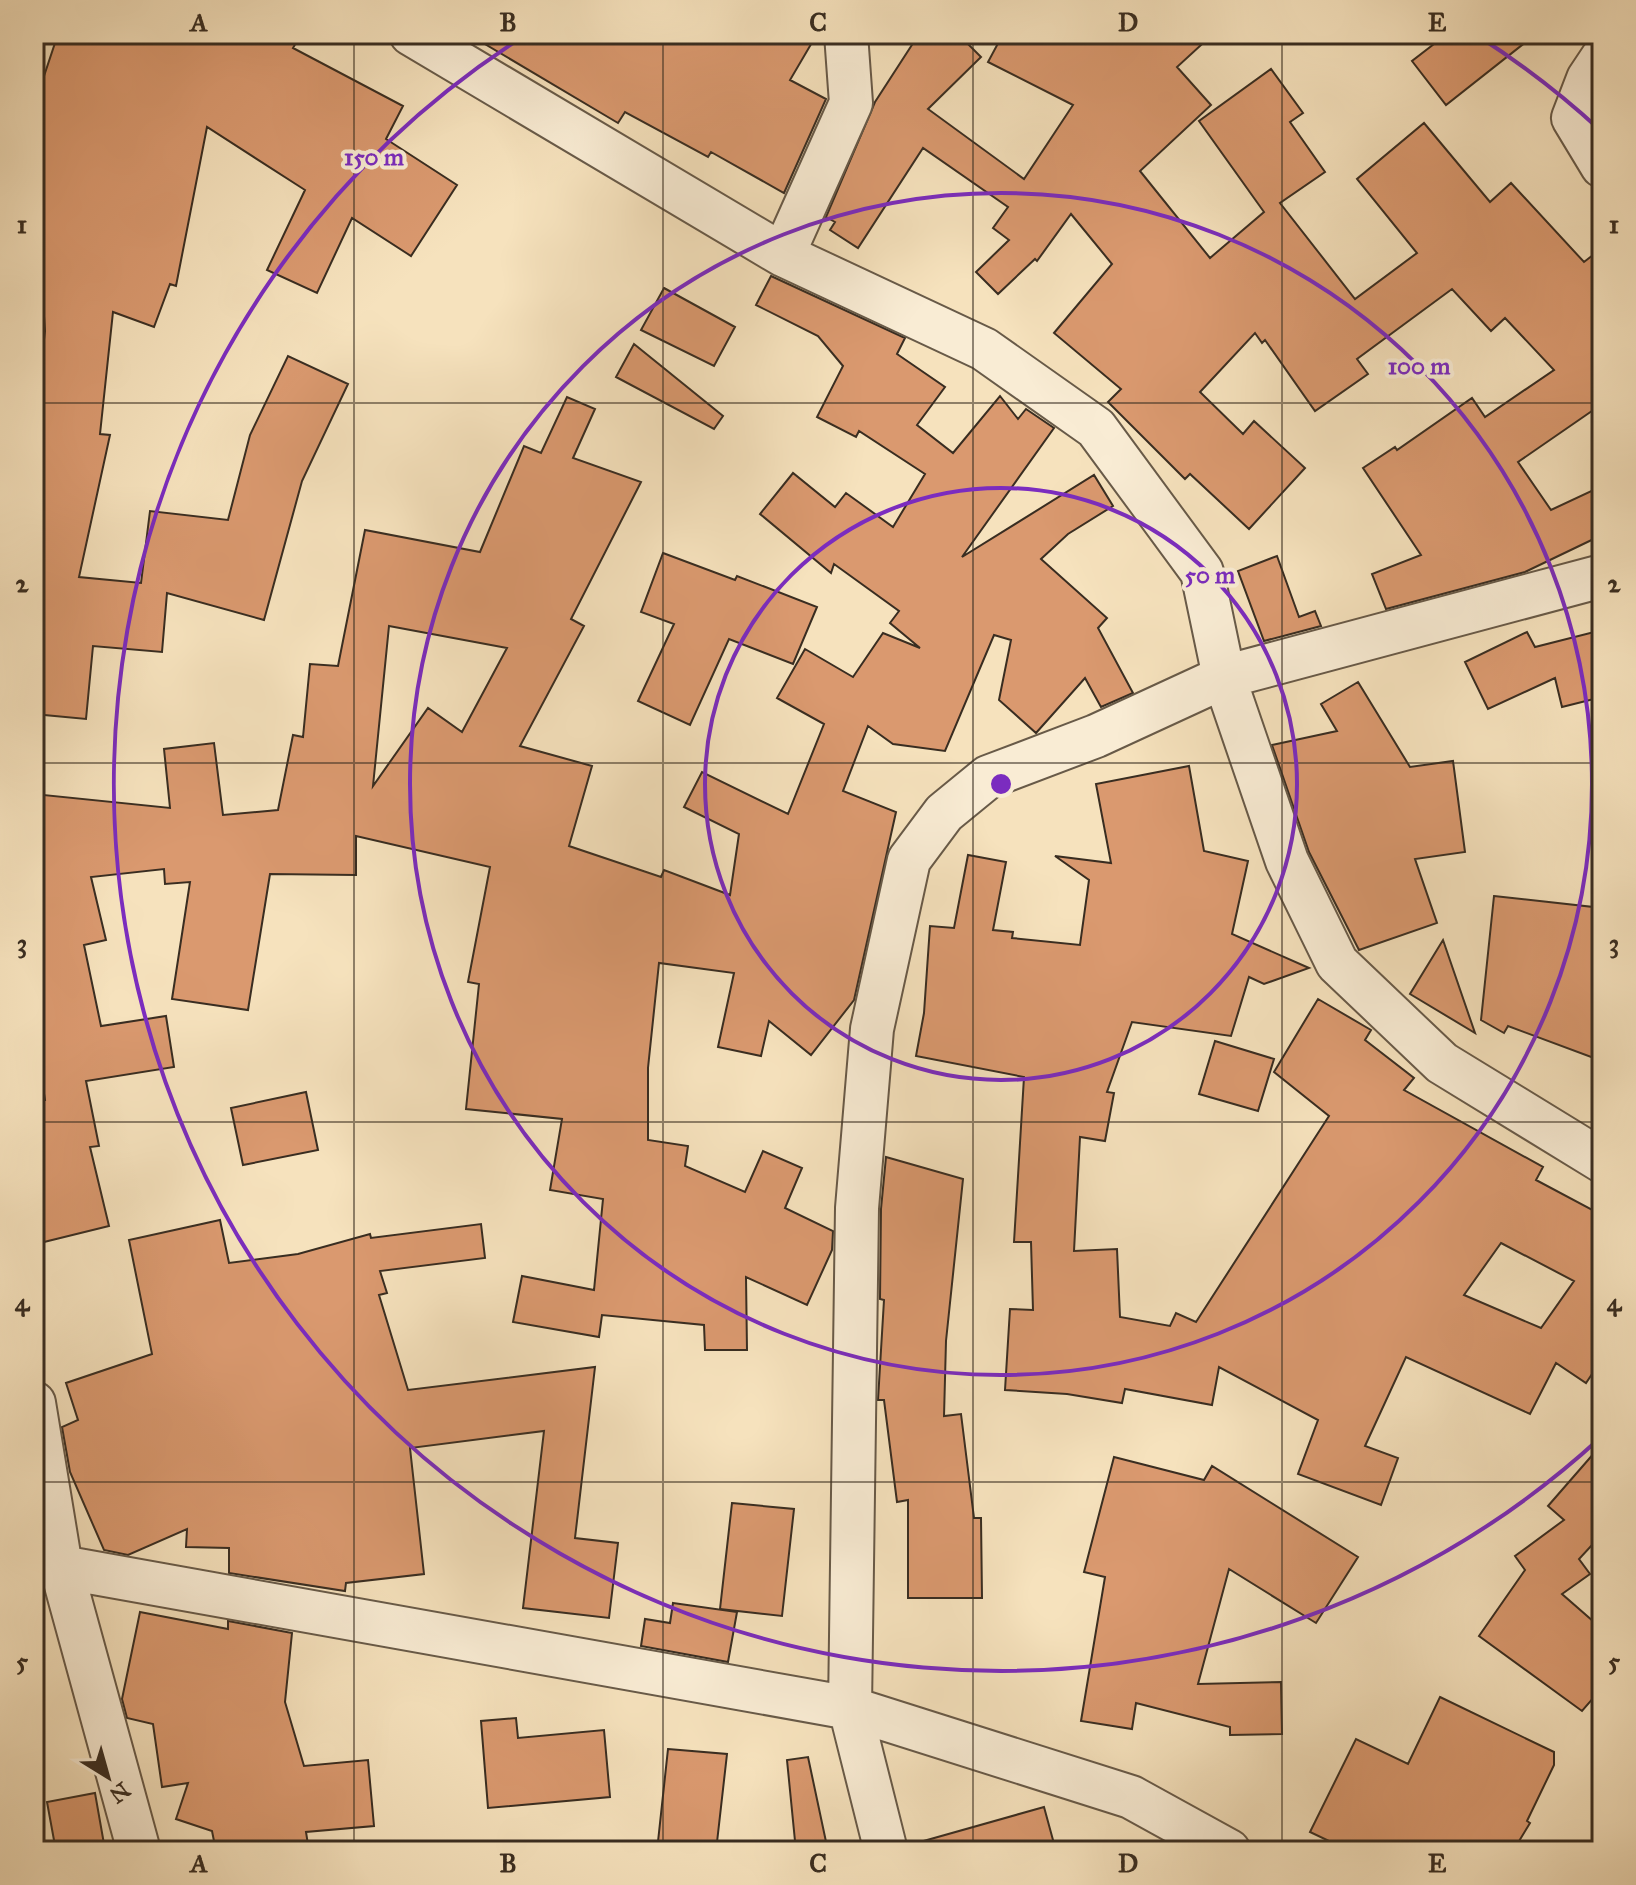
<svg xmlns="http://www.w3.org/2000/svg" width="1636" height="1885" viewBox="0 0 1636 1885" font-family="'IM FELL Great Primer',serif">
	<rect width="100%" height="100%" fill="#f6e2bd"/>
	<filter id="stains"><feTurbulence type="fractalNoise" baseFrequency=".0025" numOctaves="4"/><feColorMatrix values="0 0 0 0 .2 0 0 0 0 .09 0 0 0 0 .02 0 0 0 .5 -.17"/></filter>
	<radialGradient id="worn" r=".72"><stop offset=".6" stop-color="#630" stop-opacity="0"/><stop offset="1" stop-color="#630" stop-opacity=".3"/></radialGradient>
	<path fill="#da996f" stroke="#392d21" stroke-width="2" fill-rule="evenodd" d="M 58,34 L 301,34 L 293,48 L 403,106 L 386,139 L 457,185 L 411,256 L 352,218 L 317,293 L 267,270 L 305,190 L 207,127 L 176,286 L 170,284 L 154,327 L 113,312 L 100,434 L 110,435 L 79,577 L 141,583 L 150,511 L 228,520 L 250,435 L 288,356 L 348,384 L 302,481 L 264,620 L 167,593 L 162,652 L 93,646 L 86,719 L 34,714 L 34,511 L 42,417 L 35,416 L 45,331 L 40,257 L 34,258 L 34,80 L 42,82 Z
		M 468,34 L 817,34 L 790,80 L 826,99 L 784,193 L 711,152 L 708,157 L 625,112 L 618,123 Z
		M 919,34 L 958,34 L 981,57 L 928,109 L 1024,179 L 1073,105 L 988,62 L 1003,34 L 1213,34 L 1177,67 L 1211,105 L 1140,171 L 1210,258 L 1264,212 L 1199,121 L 1271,69 L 1303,113 L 1290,122 L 1325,172 L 1280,203 L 1355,299 L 1417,253 L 1357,179 L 1424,123 L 1490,202 L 1511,183 L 1584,262 L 1602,248 L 1602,404 L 1518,462 L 1551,510 L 1602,486 L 1602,535 L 1525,572 L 1386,609 L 1372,574 L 1421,555 L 1363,468 L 1395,447 L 1397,450 L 1472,398 L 1485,417 L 1554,370 L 1505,318 L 1491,331 L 1452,289 L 1357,359 L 1368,374 L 1315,411 L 1265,340 L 1262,343 L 1255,333 L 1200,392 L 1243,434 L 1254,421 L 1305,468 L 1249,529 L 1190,474 L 1185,479 L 1108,402 L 1121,389 L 1054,333 L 1112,264 L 1071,214 L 1037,261 L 1035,259 L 998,294 L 976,272 L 1009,240 L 993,228 L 1008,207 L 923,148 L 858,248 L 830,230 L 835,222 L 826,217 L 875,102 Z
		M 1447,34 L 1536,34 L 1446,105 L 1412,61 Z
		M 771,276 L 905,338 L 897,354 L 945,387 L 917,425 L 953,453 L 1000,396 L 1018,419 L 1026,409 L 1054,428 L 962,557 L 1094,475 L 1113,506 L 1068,534 L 1041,559 L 1107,618 L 1098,628 L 1133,693 L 1101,707 L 1085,678 L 1036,733 L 999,700 L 1011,640 L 994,635 L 945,751 L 893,744 L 868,726 L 843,791 L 896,812 L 854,1000 L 811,1055 L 769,1021 L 761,1056 L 718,1047 L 734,973 L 659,963 L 648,1068 L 648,1140 L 688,1146 L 685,1166 L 745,1192 L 763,1151 L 802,1168 L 785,1208 L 833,1231 L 832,1250 L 807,1305 L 746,1277 L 747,1350 L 705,1350 L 704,1325 L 602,1315 L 599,1337 L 513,1322 L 522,1276 L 594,1290 L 603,1199 L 550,1190 L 562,1119 L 466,1109 L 479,984 L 468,982 L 490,867 L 356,836 L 356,875 L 270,874 L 248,1010 L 172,999 L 190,882 L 165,884 L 164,869 L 91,877 L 106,940 L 84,945 L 101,1026 L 166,1016 L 174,1067 L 86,1081 L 99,1146 L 90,1147 L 109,1226 L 44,1242 L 34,1200 L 34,1103 L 45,1100 L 34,1028 L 34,901 L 44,795 L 170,808 L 164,749 L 214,743 L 223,815 L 278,810 L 293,735 L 303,737 L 310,664 L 338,666 L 365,530 L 480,552 L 524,446 L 541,453 L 567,397 L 595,409 L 573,458 L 641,482 L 571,619 L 584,626 L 520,746 L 592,766 L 569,846 L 661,877 L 664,870 L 730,895 L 739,834 L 684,807 L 702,772 L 788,814 L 824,724 L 777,698 L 805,649 L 853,677 L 883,633 L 920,648 L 890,623 L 899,611 L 834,564 L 831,573 L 760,514 L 793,473 L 835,507 L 846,493 L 893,527 L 925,474 L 859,431 L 856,437 L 817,417 L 843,366 L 818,336 L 756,305 ZM 389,626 L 507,648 L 462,732 L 428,708 L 373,786 Z
		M 664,288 L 735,327 L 714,366 L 641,330 Z
		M 634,344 L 723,416 L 714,429 L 616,377 Z
		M 663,553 L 735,580 L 737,576 L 817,607 L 793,664 L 729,639 L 690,725 L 638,701 L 674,624 L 641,612 Z
		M 1277,556 L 1299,617 L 1315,611 L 1321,626 L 1264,641 L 1238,571 Z
		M 1602,630 L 1602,697 L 1562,707 L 1555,678 L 1488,709 L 1465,662 L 1527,632 L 1535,647 Z
		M 1358,682 L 1410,767 L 1453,761 L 1465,852 L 1415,859 L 1437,923 L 1359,950 L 1309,852 L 1272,745 L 1337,731 L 1321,704 Z
		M 1189,766 L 1204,851 L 1248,861 L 1232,934 L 1309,968 L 1264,984 L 1249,977 L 1231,1036 L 1132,1022 L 1107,1092 L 1114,1093 L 1105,1141 L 1080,1137 L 1074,1251 L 1117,1249 L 1120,1317 L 1170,1326 L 1176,1313 L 1196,1322 L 1329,1116 L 1274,1072 L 1318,999 L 1371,1030 L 1365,1040 L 1414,1078 L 1404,1090 L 1543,1167 L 1536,1180 L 1602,1215 L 1602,1359 L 1586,1383 L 1556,1363 L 1530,1414 L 1406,1357 L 1365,1446 L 1398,1458 L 1381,1505 L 1298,1474 L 1318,1420 L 1219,1367 L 1212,1405 L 1125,1389 L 1122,1403 L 1067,1394 L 1005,1390 L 1010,1309 L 1033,1310 L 1031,1242 L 1014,1242 L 1024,1077 L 916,1056 L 924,1013 L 930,926 L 954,928 L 968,855 L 1006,862 L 993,930 L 1013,932 L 1012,938 L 1080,945 L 1089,880 L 1055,856 L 1111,863 L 1096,784 ZM 1501,1243 L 1574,1281 L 1541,1328 L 1464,1295 Z
		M 1494,896 L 1602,908 L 1602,1061 L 1508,1026 L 1504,1033 L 1481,1020 Z
		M 1443,940 L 1475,1033 L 1410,994 Z
		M 1215,1041 L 1274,1059 L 1258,1111 L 1199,1094 Z
		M 306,1092 L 318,1150 L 243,1165 L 231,1108 Z
		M 886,1157 L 963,1179 L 946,1341 L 944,1416 L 961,1414 L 974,1518 L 981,1518 L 982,1598 L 908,1598 L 908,1500 L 897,1502 L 884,1400 L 878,1400 L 884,1300 L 880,1299 L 881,1209 Z
		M 220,1220 L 229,1263 L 298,1254 L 370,1234 L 371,1238 L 481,1224 L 485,1258 L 380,1271 L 387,1293 L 379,1295 L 408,1390 L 595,1367 L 575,1538 L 618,1543 L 609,1618 L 523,1608 L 544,1431 L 410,1448 L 424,1574 L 346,1583 L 345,1591 L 229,1573 L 229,1548 L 186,1547 L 187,1529 L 128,1555 L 104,1550 L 70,1472 L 62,1427 L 78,1420 L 66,1383 L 152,1354 L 129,1240 Z
		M 1602,1444 L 1602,1554 L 1592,1545 L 1579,1559 L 1590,1574 L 1562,1594 L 1602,1629 L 1602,1688 L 1582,1711 L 1479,1636 L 1525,1570 L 1515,1556 L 1564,1520 L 1548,1506 Z
		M 1114,1457 L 1204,1480 L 1212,1466 L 1358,1557 L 1316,1623 L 1229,1569 L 1198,1684 L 1281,1682 L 1282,1734 L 1230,1735 L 1230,1727 L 1136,1703 L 1132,1729 L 1081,1721 L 1105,1577 L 1084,1572 Z
		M 732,1503 L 794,1509 L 782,1616 L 720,1609 Z
		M 673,1603 L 737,1612 L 728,1662 L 641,1646 L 645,1619 L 670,1623 Z
		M 140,1612 L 228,1629 L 228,1621 L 292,1633 L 285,1702 L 304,1766 L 368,1760 L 374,1826 L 306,1832 L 309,1851 L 216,1851 L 212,1831 L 176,1819 L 188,1783 L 162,1787 L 153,1724 L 127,1718 L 122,1699 Z
		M 1440,1697 L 1554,1752 L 1554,1765 L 1527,1821 L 1530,1823 L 1513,1851 L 1350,1851 L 1310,1832 L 1356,1739 L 1408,1764 Z
		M 516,1718 L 518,1738 L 604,1730 L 610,1797 L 488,1808 L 481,1721 Z
		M 668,1749 L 727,1754 L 716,1851 L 657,1851 Z
		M 808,1757 L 828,1851 L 796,1851 L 787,1760 Z
		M 95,1793 L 104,1844 L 56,1851 L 47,1802 Z
		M 1044,1807 L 1056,1851 L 922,1851 L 920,1842 Z"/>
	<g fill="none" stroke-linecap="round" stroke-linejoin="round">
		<g stroke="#685a48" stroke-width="46">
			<path id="street" d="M 411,34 L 783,255 L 984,349 L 1096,428 L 1202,572 L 1224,677 L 1287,861 L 1337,963 L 1442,1063 L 1602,1161
				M 1602,58 L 1588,79 L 1573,118 L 1602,166
				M 783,255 L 851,103 L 846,34
				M 34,1403 L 61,1567 L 139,1851
				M 61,1567 L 850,1708 L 1131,1797 L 1229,1851
				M 886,1851 L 850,1708 L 857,1208 L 872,1029 L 909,860 L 944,813 L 988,777 L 1096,736 L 1224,677 L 1602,576"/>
		</g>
		<use href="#street" stroke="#f9ecd4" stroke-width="42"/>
	</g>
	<path fill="none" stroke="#392d21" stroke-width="2" stroke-opacity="0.55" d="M 354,34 L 354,1851M 663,34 L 663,1851M 973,34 L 973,1851M 1282,34 L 1282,1851M 34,403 L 1602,403M 34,763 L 1602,763M 34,1122 L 1602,1122M 34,1482 L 1602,1482"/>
	<g fill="none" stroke="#7b2cbf" stroke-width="4">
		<circle cx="1001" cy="784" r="296"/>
		<circle cx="1001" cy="784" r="591"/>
		<path d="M1600 1438A887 887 0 1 1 524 36M1478 36A887 887 0 0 1 1600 130"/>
	</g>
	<circle cx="1001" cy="784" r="12" fill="#7b2cbf" stroke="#f9ecd4" stroke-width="4"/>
	<g font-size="24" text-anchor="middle" font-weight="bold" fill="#7b2cbf" stroke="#f9ecd4" stroke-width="8" stroke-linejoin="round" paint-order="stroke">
		<text x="374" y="165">150 m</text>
		<text x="1419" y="374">100 m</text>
		<text x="1210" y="583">50 m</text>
	</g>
	<rect width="1636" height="1885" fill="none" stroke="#f6e2bd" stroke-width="88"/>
	<g transform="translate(108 1777) rotate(143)" stroke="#f9ecd4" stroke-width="6" paint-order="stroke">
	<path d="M0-6L14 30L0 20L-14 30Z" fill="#392d21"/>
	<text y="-12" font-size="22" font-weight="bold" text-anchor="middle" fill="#392d21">N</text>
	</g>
	<rect x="44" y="44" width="1548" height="1797" fill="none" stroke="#392d21" stroke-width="3"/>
	<g font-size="26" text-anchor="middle" font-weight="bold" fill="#392d21">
		<text x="199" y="31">A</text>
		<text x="508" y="31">B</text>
		<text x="818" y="31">C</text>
		<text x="1128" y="31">D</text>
		<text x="1437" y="31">E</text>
		<text x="22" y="233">1</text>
		<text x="1614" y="233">1</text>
		<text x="22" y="592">2</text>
		<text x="1614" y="592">2</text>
		<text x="22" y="952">3</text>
		<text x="1614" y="952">3</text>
		<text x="22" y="1311">4</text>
		<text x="1614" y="1311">4</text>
		<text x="22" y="1670">5</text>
		<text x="1614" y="1670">5</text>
		<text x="199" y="1872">A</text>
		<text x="508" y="1872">B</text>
		<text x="818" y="1872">C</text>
		<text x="1128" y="1872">D</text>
		<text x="1437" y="1872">E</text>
	</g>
	<rect width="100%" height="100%" filter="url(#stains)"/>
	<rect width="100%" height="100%" fill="url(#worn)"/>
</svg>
